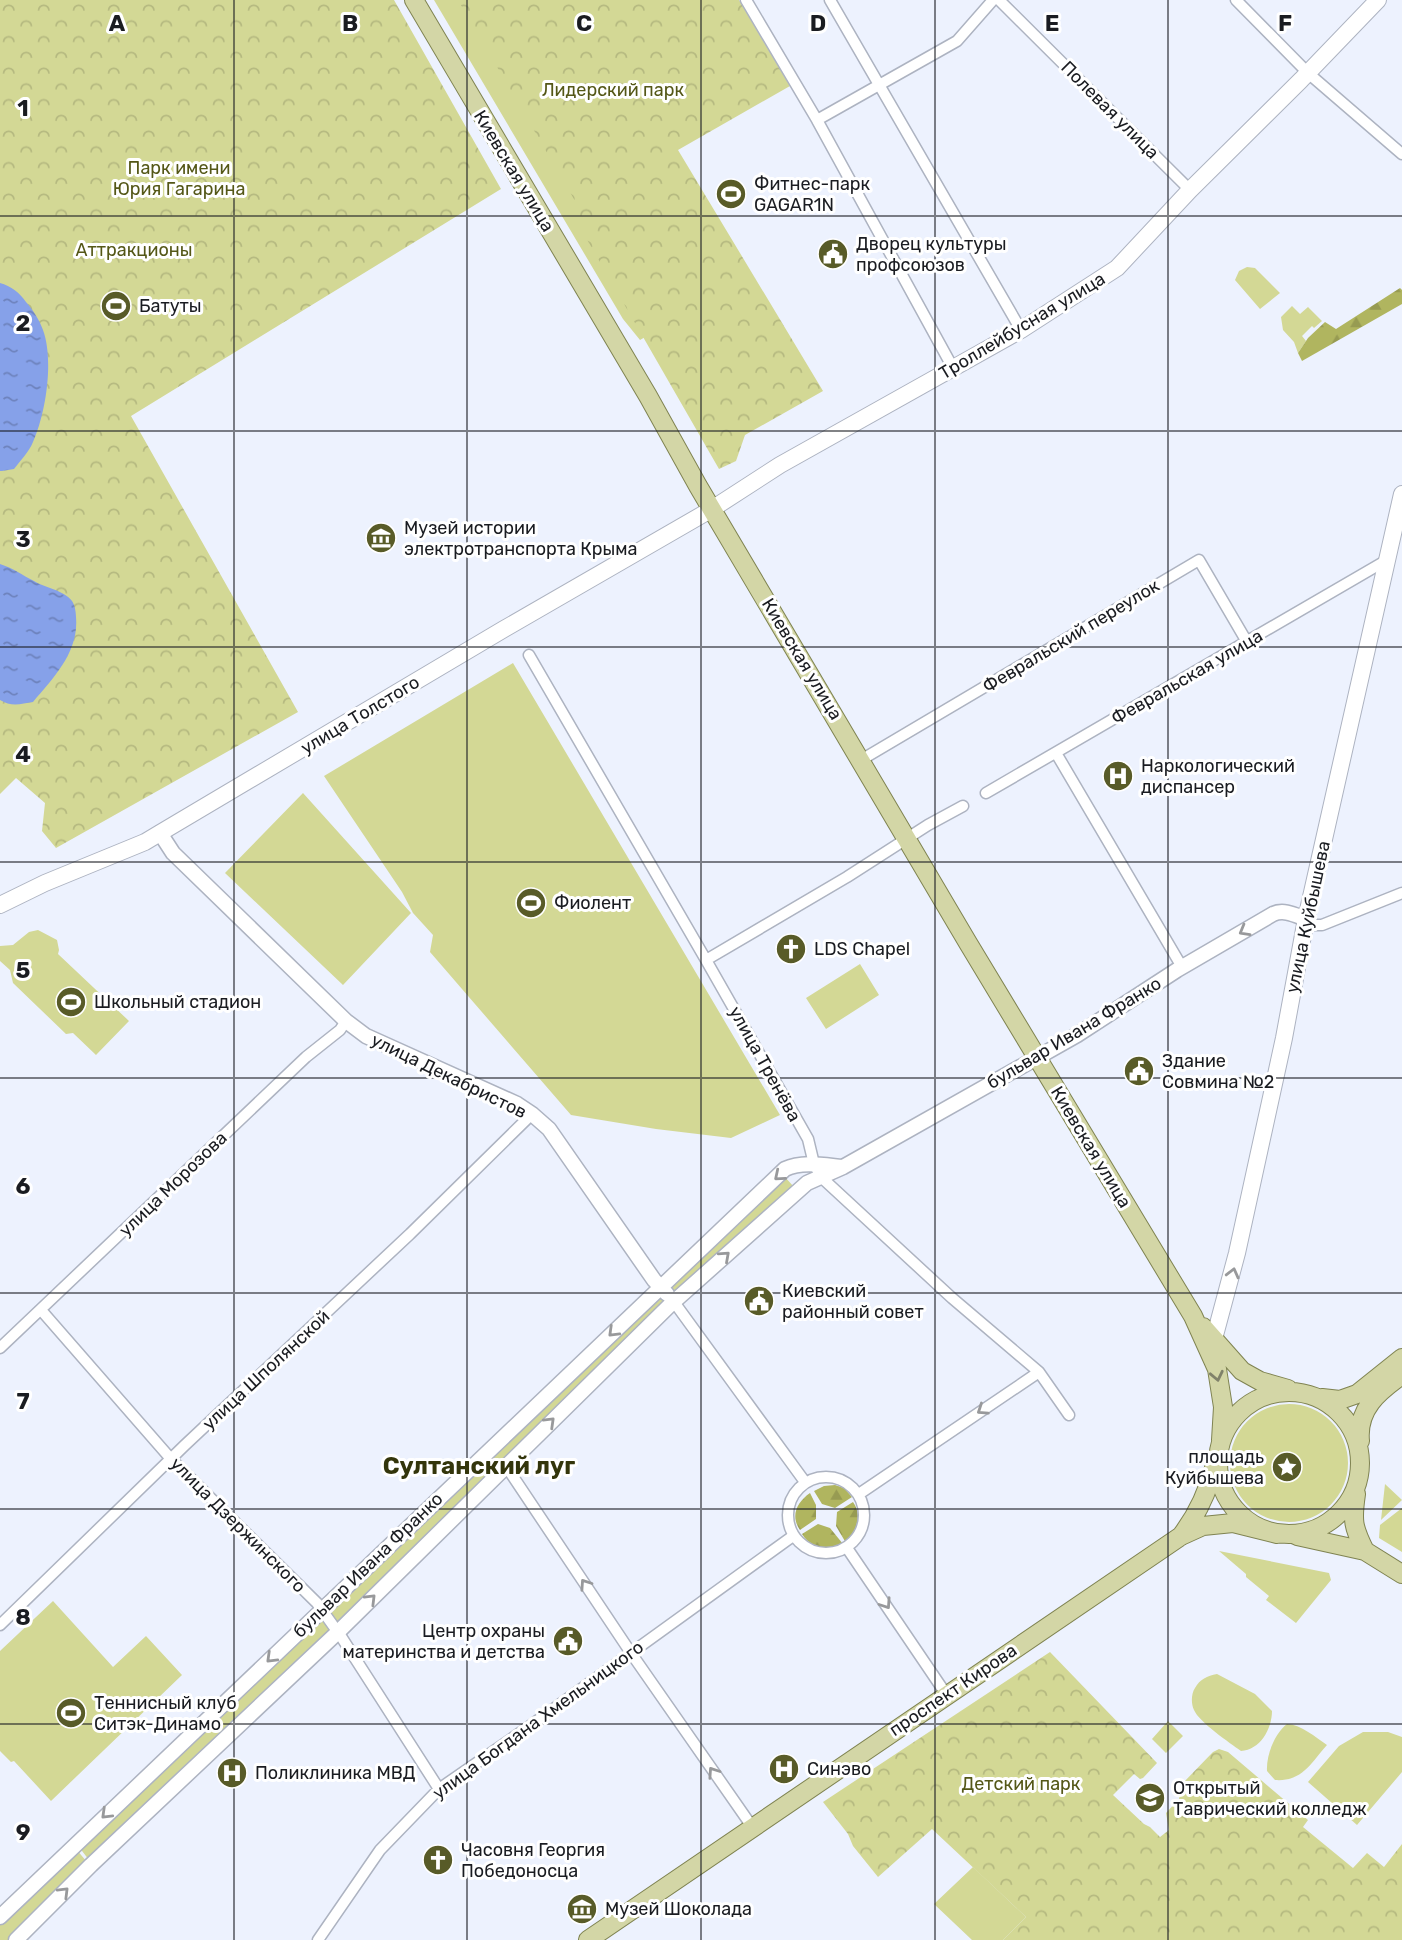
<svg xmlns="http://www.w3.org/2000/svg" width="1402" height="1940" viewBox="0 0 1402 1940" font-family="Rubik,sans-serif">
	<defs>
		<pattern id="forest-firs" width="22" height="20" patternUnits="userSpaceOnUse" patternTransform="scale(1.75)"><rect width="22" height="20" fill="#b0b55f"/><path d="M5 1l3.5 6h-7zM16 11l3.5 6h-7z" fill="#979b52"/></pattern>
		<pattern id="park-crowns" width="20" height="18" patternUnits="userSpaceOnUse" patternTransform="scale(1.75)"><rect width="20" height="18" fill="#d3d895"/><path d="M2 6a3 3 0 1 1 6 0M12 15a3 3 0 1 1 6 0" fill="none" stroke="#b5b980"/></pattern>
		<pattern id="water-ripples" width="26" height="14" patternUnits="userSpaceOnUse" patternTransform="scale(1.75)"><rect width="26" height="14" fill="#86a1e9"/><path d="M2 4q2-2 4 0t4 0M15 11q2-2 4 0t4 0" fill="none" stroke="#6d82bc"/></pattern>
	</defs>
	<rect width="100%" height="100%" fill="#edf2fe"/>
	<path fill="#d3d895" d="M 434,0 L 477,0 L 652,333 L 640,340 L 623,319 Z
		M 1247,267 L 1255,268 L 1280,293 L 1260,309 L 1235,280 L 1239,271 Z
		M 1292,306 L 1300,314 L 1308,307 L 1322,321 L 1314,328 L 1312,326 L 1302,336 L 1306,341 L 1298,353 L 1294,342 L 1283,330 L 1281,317 Z
		M 513,663 L 780,1115 L 731,1138 L 656,1129 L 571,1115 L 430,952 L 433,935 L 413,913 L 402,892 L 324,776 Z
		M 303,793 L 411,913 L 343,985 L 225,873 Z
		M 38,930 L 57,940 L 59,950 L 58,954 L 129,1021 L 96,1055 L 73,1033 L 66,1034 L 13,983 L 10,970 L 0,961 L 0,946 L 13,945 L 29,932 Z
		M 860,964 L 879,995 L 826,1029 L 806,998 Z
		M 784,1176 L 794,1187 L 673,1297 L 666,1289 Z
		M 661,1293 L 668,1301 L 337,1626 L 327,1611 Z
		M1230 1463a59 59 0 1 1 118 0a59 59 0 1 1-118 0Z
		M 1385,1484 L 1402,1500 L 1381,1520 Z
		M 1402,1508 L 1402,1552 L 1379,1538 L 1380,1525 Z
		M 1219,1551 L 1329,1573 L 1331,1580 L 1296,1623 L 1266,1600 L 1269,1596 L 1246,1577 L 1246,1574 Z
		M 53,1601 L 113,1667 L 146,1636 L 182,1675 L 51,1801 L 14,1761 L 11,1762 L 0,1751 L 0,1651 Z
		M 322,1615 L 333,1630 L 89,1860 L 79,1847 Z
		M 1217,1674 L 1255,1694 L 1272,1711 C 1272,1729 1260,1750 1241,1751 C 1230,1743 1199,1722 1194,1710 C 1191,1704 1191,1694 1195,1688 C 1200,1679 1207,1676 1217,1674 Z
		M 1168,1721 L 1183,1736 L 1166,1753 L 1152,1739 Z
		M 1287,1724 C 1302,1725 1315,1737 1327,1745 C 1311,1763 1302,1782 1275,1780 L 1267,1771 C 1266,1755 1275,1733 1287,1724 Z
		M 1363,1732 L 1388,1732 L 1402,1737 L 1402,1772 L 1357,1825 L 1308,1782 L 1339,1746 Z
		M 76,1849 L 87,1862 L 9,1940 L 0,1940 L 0,1923 Z
		M 973,1867 L 1026,1917 L 1003,1940 L 972,1940 L 934,1904 Z"/>
	<path fill="url(#forest-firs)" d="M 1400,288 L 1402,290 L 1402,304 L 1302,361 L 1298,353 L 1308,338 L 1325,322 L 1336,329 Z
		M 835,1485 L 844,1488 L 852,1497 L 835,1508 L 822,1504 L 814,1491 L 824,1486 Z
		M 810,1493 L 816,1505 L 816,1519 L 800,1530 C 790,1516 797,1502 810,1493 Z
		M 853,1502 C 863,1516 856,1531 846,1543 L 836,1526 L 837,1512 Z
		M 818,1524 L 830,1528 L 843,1544 C 827,1549 812,1550 802,1534 Z"/>
	<path fill="url(#park-crowns)" d="M 0,0 L 394,0 L 501,189 L 131,416 L 298,712 L 56,848 L 42,831 L 45,803 L 16,778 L 0,794 Z
		M 458,0 L 739,0 L 790,86 L 678,150 L 823,391 L 745,435 L 736,461 L 719,469 L 570,210 L 578,206 Z
		M 1050,1652 L 1157,1763 L 1143,1778 L 1140,1779 L 1134,1774 L 1113,1795 L 1144,1824 L 1150,1827 L 1160,1837 L 1169,1830 L 1166,1813 L 1179,1799 L 1182,1784 L 1213,1752 L 1219,1749 L 1228,1752 L 1308,1820 L 1303,1827 L 1353,1868 L 1367,1853 L 1384,1867 L 1402,1844 L 1402,1940 L 1003,1940 L 1026,1917 L 932,1829 L 878,1877 L 853,1846 L 848,1834 L 823,1802 Z"/>
	<path fill="url(#water-ripples)" d="M 0,283 C 11,286 20,293 26,302 C 33,310 39,319 43,330 C 54,360 46,413 33,442 C 29,452 20,461 14,469 L 2,471 L 0,471 Z
		M 0,564 C 13,568 22,575 34,581 C 45,588 64,590 72,601 C 75,605 76,613 76,617 C 79,652 54,677 33,702 C 21,704 11,707 0,700 Z"/>
	<g fill="none" stroke-linecap="round" stroke-linejoin="round">
		<g stroke="#adb3c1" stroke-width="13">
			<path id="minor" d="M 746,0 L 817,120 L 953,368
				M 830,0 L 1021,330
				M 999,0 L 1190,190
				M 1236,0 L 1308,73 L 1402,154
				M 817,120 L 957,41 L 993,0
				M 529,655 L 706,960 L 808,1139 L 814,1164 L 821,1177 L 952,1298 L 1039,1372 L 1069,1415
				M 1056,753 L 1182,967
				M 861,760 L 1199,560 L 1247,642
				M 986,793 L 1387,560
				M 1306,919 L 1313,925 L 1322,925 L 1402,893
				M 706,960 L 847,877 L 928,825 L 963,806
				M 674,1302 L 805,1482
				M 41,1310 L 171,1459 L 317,1603 L 342,1638 L 439,1789
				M 0,1348 L 306,1057 L 340,1030 L 346,1021
				M 506,1466 L 631,1653 L 753,1828
				M788 1515a38 38 0 1 1 76 0a38 38 0 1 1-76 0Z
				M 859,1494 L 1039,1372
				M 847,1548 L 946,1694
				M 0,1625 L 185,1445 L 410,1234 L 532,1114
				M 318,1940 L 380,1850 L 439,1789 L 527,1728 L 793,1536"/>
		</g>
		<g stroke="#adb3c1" stroke-width="17">
			<path id="tertiary" d="M 160,833 L 173,853 L 346,1021 L 366,1036 L 517,1104 L 532,1114 L 549,1129 L 654,1280 L 667,1294
				M 0,1917 L 785,1169 C 802,1161 823,1165 842,1167
				M 16,1940 L 91,1865 L 338,1632 L 669,1306 L 807,1183 L 843,1167 L 1077,1035 L 1177,970 L 1273,914 C 1284,909 1295,915 1306,919"/>
		</g>
		<g stroke="#adb3c1" stroke-width="18">
			<path id="secondary" d="M 0,905 L 45,883 L 145,842 L 160,833 L 504,629 L 712,509 L 780,465 L 1021,330 L 1117,268 L 1190,190 L 1301,80 L 1378,0
				M 1214,1339 L 1237,1253 L 1284,1038 L 1306,919 L 1402,494"/>
		</g>
		<g stroke="#7f8351" stroke-width="20">
			<path id="primary" d="M 414,0 L 648,396 L 698,486 L 968,943 L 1193,1316 L 1217,1369 L 1223,1407 L 1221,1440
				M 1203,1327 L 1242,1371 L 1260,1381 L 1288,1389
				M1218 1463a71 71 0 1 1 142 0a71 71 0 1 1-142 0Z
				M 1322,1398 L 1340,1400 L 1357,1394 L 1402,1358
				M 1360,1441 C 1357,1409 1378,1392 1402,1375
				M 1356,1494 C 1352,1521 1353,1527 1365,1551
				M 1181,1536 C 1197,1515 1208,1491 1215,1465
				M 1297,1536 L 1365,1551 L 1402,1574
				M 588,1940 L 1181,1536 L 1203,1526 L 1233,1523 L 1277,1534"/>
		</g>
		<use href="#minor" stroke="#fff" stroke-width="10"/>
		<use href="#tertiary" stroke="#fff" stroke-width="14"/>
		<use href="#secondary" stroke="#fff" stroke-width="16"/>
		<use href="#primary" stroke="#d3d6a6" stroke-width="18"/>
	</g>
	<defs><path id="oneway-chevron" d="M-2-3.5L2.5 0L-2 3.5" fill="none" stroke-width="1.6" stroke-linecap="round" stroke-linejoin="round" transform="scale(1.75)"/></defs>
	<g stroke="#98999b">
		<use href="#oneway-chevron" transform="translate(1244 931) rotate(150)"/>
		<use href="#oneway-chevron" transform="translate(779 1176) rotate(140)"/>
		<use href="#oneway-chevron" transform="translate(725 1256) rotate(-42)"/>
		<use href="#oneway-chevron" transform="translate(1233 1273) rotate(-76)"/>
		<use href="#oneway-chevron" transform="translate(613 1332) rotate(136)"/>
		<use href="#oneway-chevron" transform="translate(982 1410) rotate(146)"/>
		<use href="#oneway-chevron" transform="translate(550 1422) rotate(-44)"/>
		<use href="#oneway-chevron" transform="translate(585 1584) rotate(-124)"/>
		<use href="#oneway-chevron" transform="translate(371 1599) rotate(-45)"/>
		<use href="#oneway-chevron" transform="translate(886 1604) rotate(56)"/>
		<use href="#oneway-chevron" transform="translate(271 1658) rotate(136)"/>
		<use href="#oneway-chevron" transform="translate(713 1772) rotate(-124)"/>
		<use href="#oneway-chevron" transform="translate(106 1814) rotate(136)"/>
		<use href="#oneway-chevron" transform="translate(64 1892) rotate(-45)"/>
	</g>
	<use stroke="#80826a" href="#oneway-chevron" transform="translate(1217 1376) rotate(78)"/>
	<path fill="none" stroke="#1a1c21" stroke-width="2" stroke-opacity="0.55" d="M 234,0 L 234,1940M 467,0 L 467,1940M 701,0 L 701,1940M 935,0 L 935,1940M 1168,0 L 1168,1940M 0,216 L 1402,216M 0,431 L 1402,431M 0,647 L 1402,647M 0,862 L 1402,862M 0,1078 L 1402,1078M 0,1293 L 1402,1293M 0,1509 L 1402,1509M 0,1724 L 1402,1724"/>
	<defs>
		<g id="stadium-disc" transform="scale(1.575)"><circle r="9.5" fill="#585b28" stroke="#fff"/><path d="M0-5a6.5 5 0 1 0 0 10a6.5 5 0 1 0 0-10ZM-3.5-1.8h7v3.6h-7Z" fill="#fff"/></g>
		<g id="civic-disc" transform="scale(1.575)"><circle r="9.5" fill="#585b28" stroke="#fff"/><path d="M-.6-6.5H3V-4.5H.6V-3L4-1V1h2V6H-6V1h2V-1L-.6-3ZM-1.2 2.5V6h2.4V2.5Z" fill="#fff"/></g>
		<g id="museum-disc" transform="scale(1.575)"><circle r="9.5" fill="#585b28" stroke="#fff"/><path d="M0-6L6-3V-2H-6V-3ZM-5-1h2V3h-2ZM-1-1h2V3h-2ZM3-1h2V3H3ZM-6 4H6V6H-6Z" fill="#fff"/></g>
		<g id="hospital-disc" transform="scale(1.575)"><circle r="9.5" fill="#585b28" stroke="#fff"/><path d="M-5-5h3v3.5h4V-5h3V5h-3V1.5h-4V5h-3Z" fill="#fff"/></g>
		<g id="church-disc" transform="scale(1.575)"><circle r="9.5" fill="#585b28" stroke="#fff"/><path d="M-1.2-6h2.4v3.5h3.3v2.4h-3.3V6h-2.4V-.1h-3.3v-2.4h3.3Z" fill="#fff"/></g>
		<g id="sight-disc" transform="scale(1.575)"><circle r="9.5" fill="#585b28" stroke="#fff"/><path d="M0-6L1.8-2.2L6-1.7L2.9 1.2L3.7 5.4L0 3.3L-3.7 5.4L-2.9 1.2L-6-1.7L-1.8-2.2Z" fill="#fff"/></g>
		<g id="university-disc" transform="scale(1.575)"><circle r="9.5" fill="#585b28" stroke="#fff"/><path d="M0-5L7-2L0 1L-7-2ZM-4 1L0 2.5L4 1V4Q0 6-4 4Z" fill="#fff"/></g>
	</defs>
	<g fill-rule="evenodd">
		<use href="#stadium-disc" x="731" y="194"/>
		<use href="#civic-disc" x="833" y="254"/>
		<use href="#stadium-disc" x="116" y="306"/>
		<use href="#museum-disc" x="381" y="538"/>
		<use href="#hospital-disc" x="1118" y="776"/>
		<use href="#stadium-disc" x="531" y="903"/>
		<use href="#church-disc" x="791" y="949"/>
		<use href="#stadium-disc" x="71" y="1002"/>
		<use href="#civic-disc" x="1139" y="1071"/>
		<use href="#civic-disc" x="759" y="1301"/>
		<use href="#sight-disc" x="1287" y="1467"/>
		<use href="#civic-disc" x="568" y="1641"/>
		<use href="#stadium-disc" x="71" y="1713"/>
		<use href="#hospital-disc" x="784" y="1769"/>
		<use href="#hospital-disc" x="232" y="1773"/>
		<use href="#university-disc" x="1150" y="1798"/>
		<use href="#church-disc" x="438" y="1860"/>
		<use href="#museum-disc" x="582" y="1909"/>
	</g>
	<g text-anchor="middle" stroke-width="6" stroke-linejoin="round" paint-order="stroke">
		<g font-size="18" fill="#545717" stroke="#fff">
			<text x="613" y="96">Лидерский парк</text>
			<text x="179" y="174">Парк имени<tspan x="179" dy="21">Юрия Гагарина</tspan></text>
			<text x="134" y="256">Аттракционы</text>
			<text x="1021" y="1790">Детский парк</text>
		</g>
		<g font-size="18" fill="#1a1c21" stroke="#fff">
			<text transform="translate(1110 110) rotate(45)" y="6">Полевая улица</text>
			<text transform="translate(514 171) rotate(59)" y="6">Киевская улица</text>
			<text transform="translate(1022 326) rotate(-31)" y="6">Троллейбусная улица</text>
			<text transform="translate(1071 636) rotate(-31)" y="6">Февральский переулок</text>
			<text transform="translate(802 659) rotate(59)" y="6">Киевская улица</text>
			<text transform="translate(1187 677) rotate(-30)" y="6">Февральская улица</text>
			<text transform="translate(360 715) rotate(-31)" y="6">улица Толстого</text>
			<text transform="translate(1308 917) rotate(-78)" y="6">улица Куйбышева</text>
			<text transform="translate(1074 1033) rotate(-31)" y="6">бульвар Ивана Франко</text>
			<text transform="translate(765 1064) rotate(61)" y="6">улица Тренёва</text>
			<text transform="translate(449 1076) rotate(26)" y="6">улица Декабристов</text>
			<text transform="translate(1091 1147) rotate(59)" y="6">Киевская улица</text>
			<text transform="translate(173 1184) rotate(-44)" y="6">улица Морозова</text>
			<text transform="translate(266 1370) rotate(-43)" y="6">улица Шполянской</text>
			<text transform="translate(238 1525) rotate(45)" y="6">улица Дзержинского</text>
			<text transform="translate(368 1565) rotate(-44)" y="6">бульвар Ивана Франко</text>
			<text transform="translate(953 1690) rotate(-34)" y="6">проспект Кирова</text>
			<text transform="translate(538 1720) rotate(-36)" y="6">улица Богдана Хмельницкого</text>
		</g>
		<g font-size="18" fill="#1a1c21" stroke="#fff" text-anchor="start">
			<text x="754" y="190">Фитнес-парк<tspan x="754" dy="21">GAGAR1N</tspan></text>
			<text x="856" y="250">Дворец культуры<tspan x="856" dy="21">профсоюзов</tspan></text>
			<text x="139" y="312">Батуты</text>
			<text x="404" y="534">Музей истории<tspan x="404" dy="21">электротранспорта Крыма</tspan></text>
			<text x="1141" y="772">Наркологический<tspan x="1141" dy="21">диспансер</tspan></text>
			<text x="554" y="909">Фиолент</text>
			<text x="814" y="955">LDS Chapel</text>
			<text x="94" y="1008">Школьный стадион</text>
			<text x="1162" y="1067">Здание<tspan x="1162" dy="21">Совмина №2</tspan></text>
			<text x="782" y="1297">Киевский<tspan x="782" dy="21">районный совет</tspan></text>
			<text x="1264" y="1463" text-anchor="end">площадь<tspan x="1264" dy="21">Куйбышева</tspan></text>
			<text x="545" y="1637" text-anchor="end">Центр охраны<tspan x="545" dy="21">материнства и детства</tspan></text>
			<text x="94" y="1709">Теннисный клуб<tspan x="94" dy="21">Ситэк-Динамо</tspan></text>
			<text x="807" y="1775">Синэво</text>
			<text x="255" y="1779">Поликлиника МВД</text>
			<text x="1173" y="1794">Открытый<tspan x="1173" dy="21">Таврический колледж</tspan></text>
			<text x="461" y="1856">Часовня Георгия<tspan x="461" dy="21">Победоносца</tspan></text>
			<text x="605" y="1915">Музей Шоколада</text>
		</g>
		<g font-size="24" font-weight="bold" fill="#33350b" stroke="#fff">
			<text x="479" y="1474">Султанский луг</text>
		</g>
	</g>
	<g font-size="23" text-anchor="middle" font-weight="bold" fill="#1a1c21" stroke="#fff" stroke-width="6" stroke-linejoin="round" paint-order="stroke">
		<text x="117" y="31">A</text>
		<text x="350" y="31">B</text>
		<text x="584" y="31">C</text>
		<text x="818" y="31">D</text>
		<text x="1052" y="31">E</text>
		<text x="1285" y="31">F</text>
		<text x="23" y="116">1</text>
		<text x="23" y="331">2</text>
		<text x="23" y="547">3</text>
		<text x="23" y="762">4</text>
		<text x="23" y="978">5</text>
		<text x="23" y="1194">6</text>
		<text x="23" y="1409">7</text>
		<text x="23" y="1625">8</text>
		<text x="23" y="1840">9</text>
	</g>
</svg>
